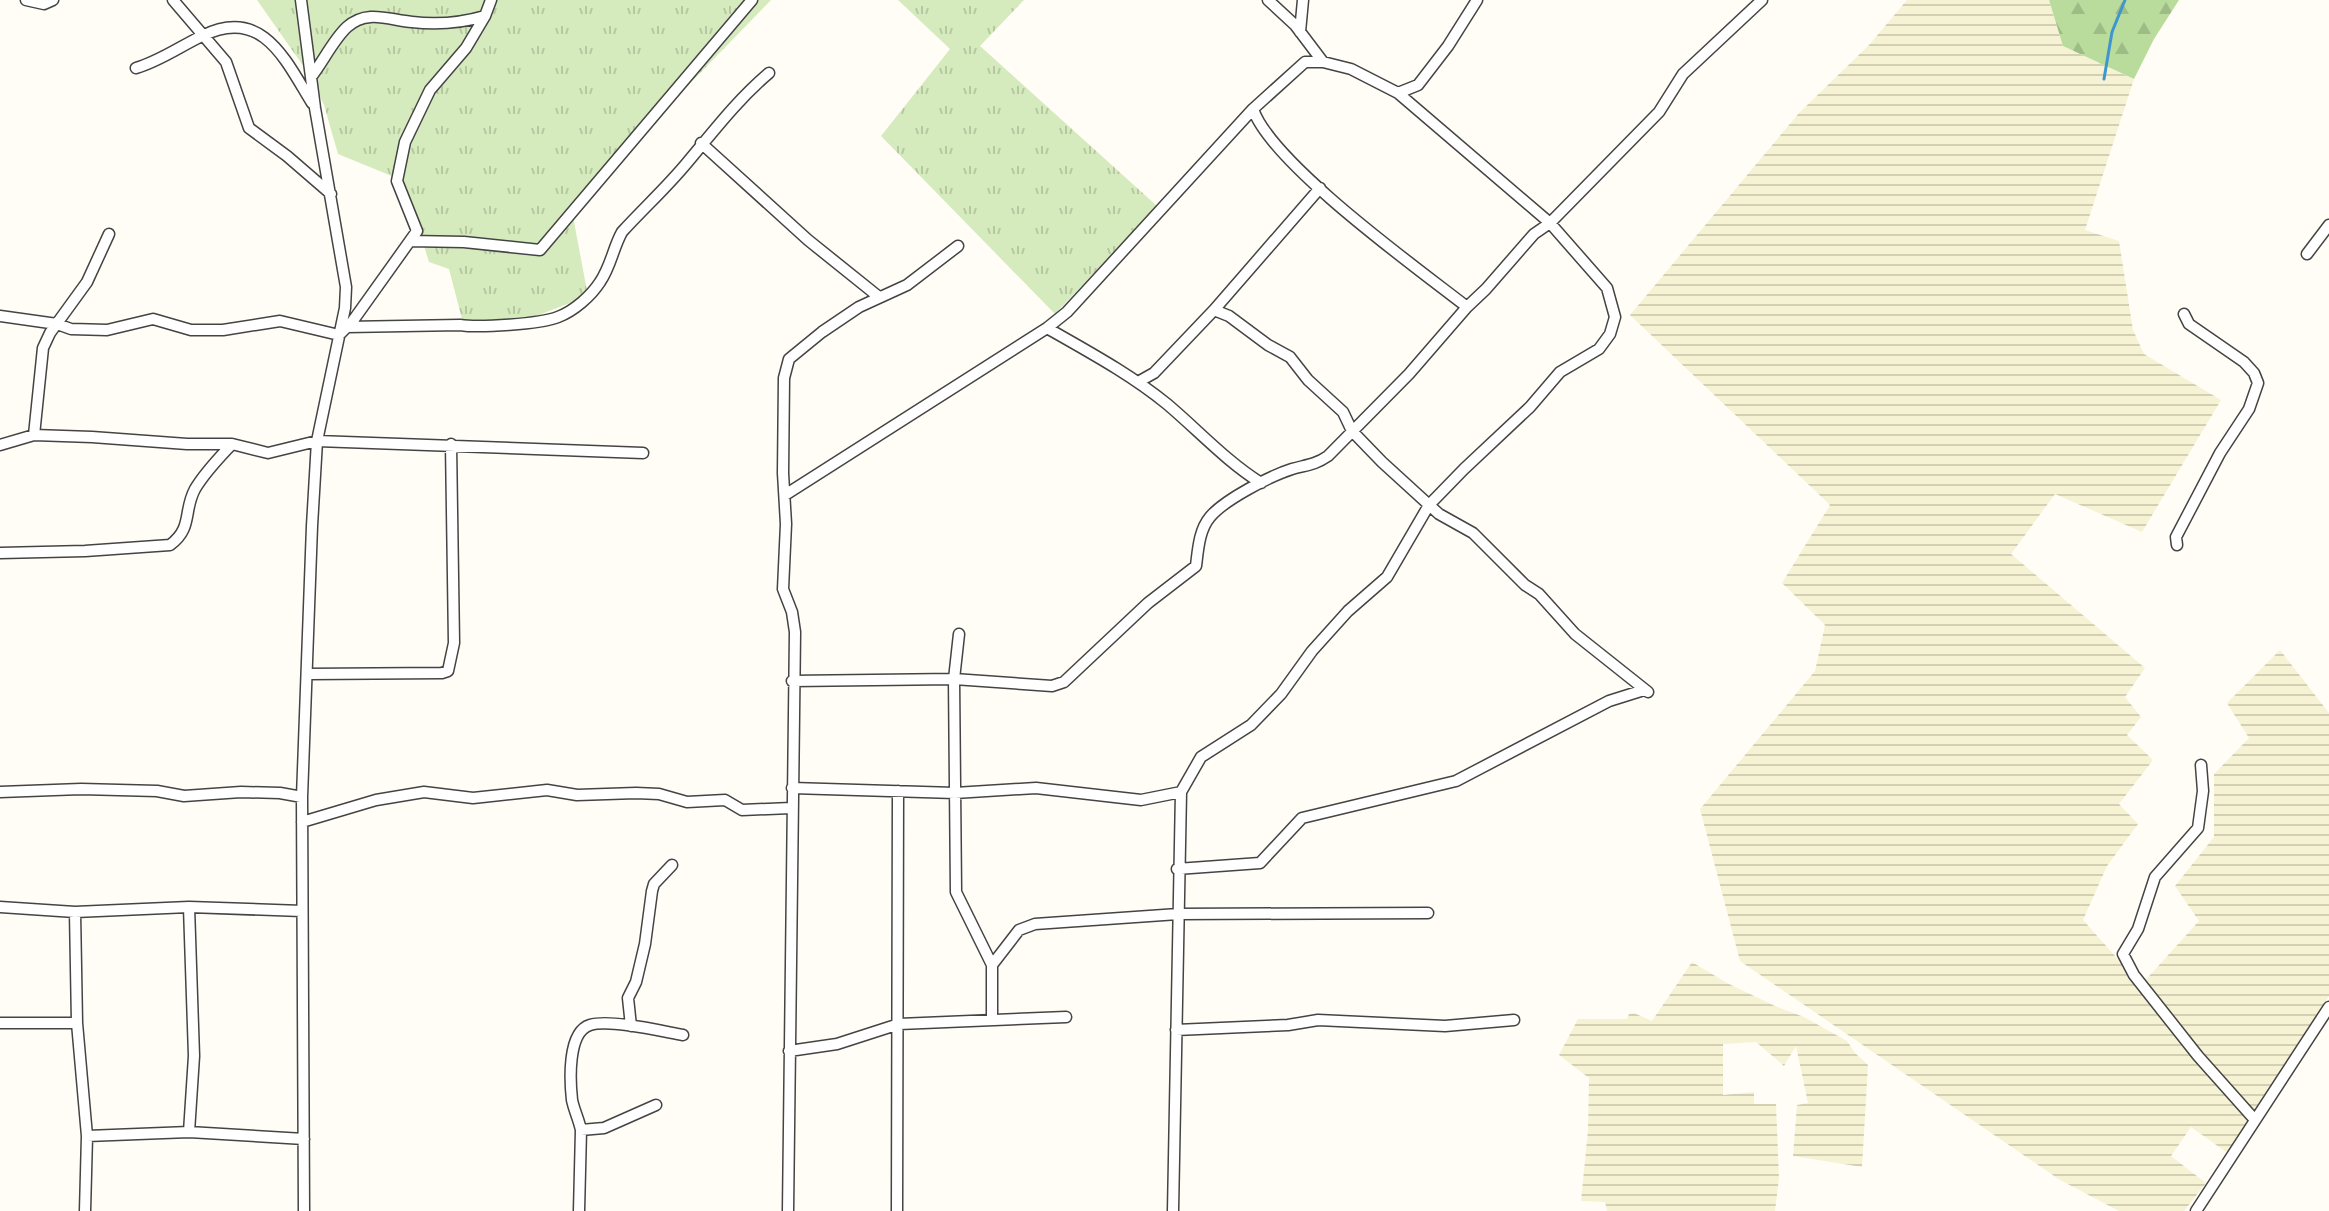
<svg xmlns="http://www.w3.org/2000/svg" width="2329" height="1211" viewBox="0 0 2329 1211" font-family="Lora,serif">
	<defs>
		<pattern id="farmland-rules" width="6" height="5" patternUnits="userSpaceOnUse" patternTransform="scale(2)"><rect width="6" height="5" fill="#f6f3d4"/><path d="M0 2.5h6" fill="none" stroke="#d2cfb5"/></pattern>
		<pattern id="grass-tufts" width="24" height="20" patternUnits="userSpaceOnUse" patternTransform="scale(2)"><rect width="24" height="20" fill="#d5ebbd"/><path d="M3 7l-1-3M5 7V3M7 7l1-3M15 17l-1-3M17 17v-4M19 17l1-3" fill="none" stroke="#b6c8a1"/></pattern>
		<pattern id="forest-firs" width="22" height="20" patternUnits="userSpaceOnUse" patternTransform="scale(2)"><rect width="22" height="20" fill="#b9dc9c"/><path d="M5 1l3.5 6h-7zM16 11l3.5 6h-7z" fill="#9ebc85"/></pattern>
	</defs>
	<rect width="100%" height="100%" fill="#fffdf5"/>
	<path fill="url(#farmland-rules)" d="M 1907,0 L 2049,0 L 2063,46 L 2134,79 L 2085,230 L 2119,241 L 2133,330 L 2144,354 L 2221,400 L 2142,532 L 2055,494 L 2011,554 L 2145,668 L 2125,697 L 2141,717 L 2127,735 L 2153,760 L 2119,804 L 2138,824 L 2107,866 L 2083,920 L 2141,985 L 2199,921 L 2175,886 L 2214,837 L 2214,774 L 2249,738 L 2227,703 L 2280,650 L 2329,713 L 2329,996 L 2229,1154 L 2191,1127 L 2171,1156 L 2206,1183 L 2184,1211 L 2119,1211 L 2060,1180 L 1740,961 L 1700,809 L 1815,671 L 1825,625 L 1782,583 L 1830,505 L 1630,315 L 1799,113 L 1869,45 Z
		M 1692,962 L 1727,983 L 1775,1006 L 1804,1017 L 1847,1041 L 1855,1053 L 1868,1065 L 1862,1167 L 1793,1156 L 1797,1105 L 1808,1103 L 1796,1046 L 1784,1066 L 1756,1042 L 1723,1044 L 1723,1095 L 1754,1092 L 1754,1104 L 1776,1104 L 1779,1178 L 1775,1211 L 1607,1211 L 1605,1202 L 1581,1201 L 1588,1130 L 1589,1078 L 1559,1055 L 1578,1019 L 1627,1019 L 1629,1014 L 1634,1013 L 1652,1021 Z"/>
	<path fill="url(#grass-tufts)" d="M 257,0 L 771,0 L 571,206 L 588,296 L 523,321 L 462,319 L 449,269 L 429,262 L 404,181 L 338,154 L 324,105 L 311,77 Z
		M 898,0 L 1024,0 L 980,46 L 1157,206 L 1055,314 L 881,136 L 950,49 Z"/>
	<path fill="url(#forest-firs)" d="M 2049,0 L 2179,0 L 2154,39 L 2134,79 L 2063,46 Z"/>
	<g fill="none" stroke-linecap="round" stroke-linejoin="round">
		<path stroke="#3f96cf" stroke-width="3" d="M 2104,79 L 2112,32 L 2125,0"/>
		<g stroke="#444" stroke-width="13">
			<path id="street" d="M 26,0 L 44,4 L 53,0
				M 173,0 L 226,62 L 249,128 L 287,156 L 331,194
				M 301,0 L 315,108 L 346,287 L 345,308 L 317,441 L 312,526 L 302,797 L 304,1211
				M 1268,0 L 1295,25 L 1323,62
				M 1300,32 L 1303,0
				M 136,68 C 160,61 179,47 202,36 C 262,6 285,59 312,103
				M 311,77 C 323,62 333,40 347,27 C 367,9 389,20 412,22 C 437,25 461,23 485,16
				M 1398,93 L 1418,85 L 1448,46 L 1477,0
				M 1253,109 C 1271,163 1417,268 1467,307
				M 701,143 L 808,240 L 879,297
				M 411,241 L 464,242 L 540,250 L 752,0
				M 2307,254 L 2329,225
				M 1214,310 L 1320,188
				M 0,316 L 57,324 L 71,329 L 107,330 L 153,319 L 191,330 L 223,330 L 280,321 L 339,335 L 352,322 L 417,231 L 397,181 L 405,142 L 430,90 L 466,48 L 485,16 L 491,0
				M 347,327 L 460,325 C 479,328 540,324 558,317 C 574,311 591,296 600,282 C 611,266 613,248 622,232 C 643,209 666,188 686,164 C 713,132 737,100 769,73
				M 1047,328 C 1089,352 1130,374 1167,404 C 1199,431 1226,461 1261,483
				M 1138,382 L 1154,373 L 1214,310 L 1229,316 L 1268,345 L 1290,357 L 1308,380 L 1343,412 L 1352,431 L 1382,462 L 1439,514 L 1473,533 L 1525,585 L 1539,594 L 1575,634 L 1648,692
				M 34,435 L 43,348 L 50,333 L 87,282 L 109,234
				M 0,445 L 34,435 L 92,437 L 187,444 L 232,444 L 268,453 L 317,441 L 643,453
				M 785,495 L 1047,328 L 1067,312 L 1253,109 L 1305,62 L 1323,62 L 1351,69 L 1398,93 L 1550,223 L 1607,288 L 1615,317 L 1610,334 L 1599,349 L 1560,372 L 1530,407 L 1464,469 L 1429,505 L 1387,577 L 1348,611 L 1312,651 L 1281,694 L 1251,725 L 1201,757 L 1181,792 L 1173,1211
				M 2177,545 L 2176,537 L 2220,453 L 2249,409 L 2258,383 L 2254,373 L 2244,362 L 2189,324 L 2184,314
				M 0,553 L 85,551 L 170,545 C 193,528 183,511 195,489 C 205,472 219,458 232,444
				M 959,634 L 954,679 L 956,892 L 992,965
				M 308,674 L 442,673 L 448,671 L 454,643 L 451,444
				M 792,681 L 954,679 L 1052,686 L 1064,682 L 1148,603 L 1196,566 C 1198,550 1199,530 1210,517 C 1224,500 1270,476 1292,469 C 1306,465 1315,465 1328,456 L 1409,374 L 1467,307 L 1486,289 L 1534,234 L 1550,223 L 1659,112 L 1683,74 L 1762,0
				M 2201,765 L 2203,791 L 2198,828 L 2155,877 L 2138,929 L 2123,954 L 2134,975 L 2198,1056 L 2255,1120
				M 792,788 L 955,793 L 1036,788 L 1141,800 L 1181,792
				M 0,792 L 81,789 L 157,791 L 184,796 L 241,792 L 280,793 L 302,797
				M 302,822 L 376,800 L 424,792 L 473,798 L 547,790 L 577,795 L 636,793 L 659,794 L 687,802 L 725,800 L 742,810 L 791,808
				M 1177,869 L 1260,863 L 1302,818 L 1456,781 L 1609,701 L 1644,690
				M 0,907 L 75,912 L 189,907 L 302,911
				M 189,907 L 194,1056 L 189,1132
				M 75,912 L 77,1023 L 87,1136 L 85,1211
				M 992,1018 L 992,965 L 1019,930 L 1035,924 L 1178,914 L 1428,913
				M 0,1023 L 77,1023
				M 631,1026 L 628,998 L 636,982 L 645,944 L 652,891 L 654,884 L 672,865
				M 1176,1030 L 1288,1025 L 1318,1020 L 1445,1026 L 1514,1020
				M 789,1051 L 837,1044 L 899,1024 L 1066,1017
				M 581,1130 C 579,1120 574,1110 572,1100 C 570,1082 567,1032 590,1025 C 610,1019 661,1031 683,1035
				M 87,1136 L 189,1132 L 304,1139
				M 579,1211 L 581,1130 L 604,1128 L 656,1105
				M 788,1211 L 795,632 L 792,612 L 783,589 L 786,524 L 783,473 L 784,378 L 789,359 L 822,332 L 859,307 L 907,285 L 958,246
				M 897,1211 L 898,791
				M 2196,1211 L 2329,1007"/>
		</g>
		<use href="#street" stroke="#fff" stroke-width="10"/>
	</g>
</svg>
